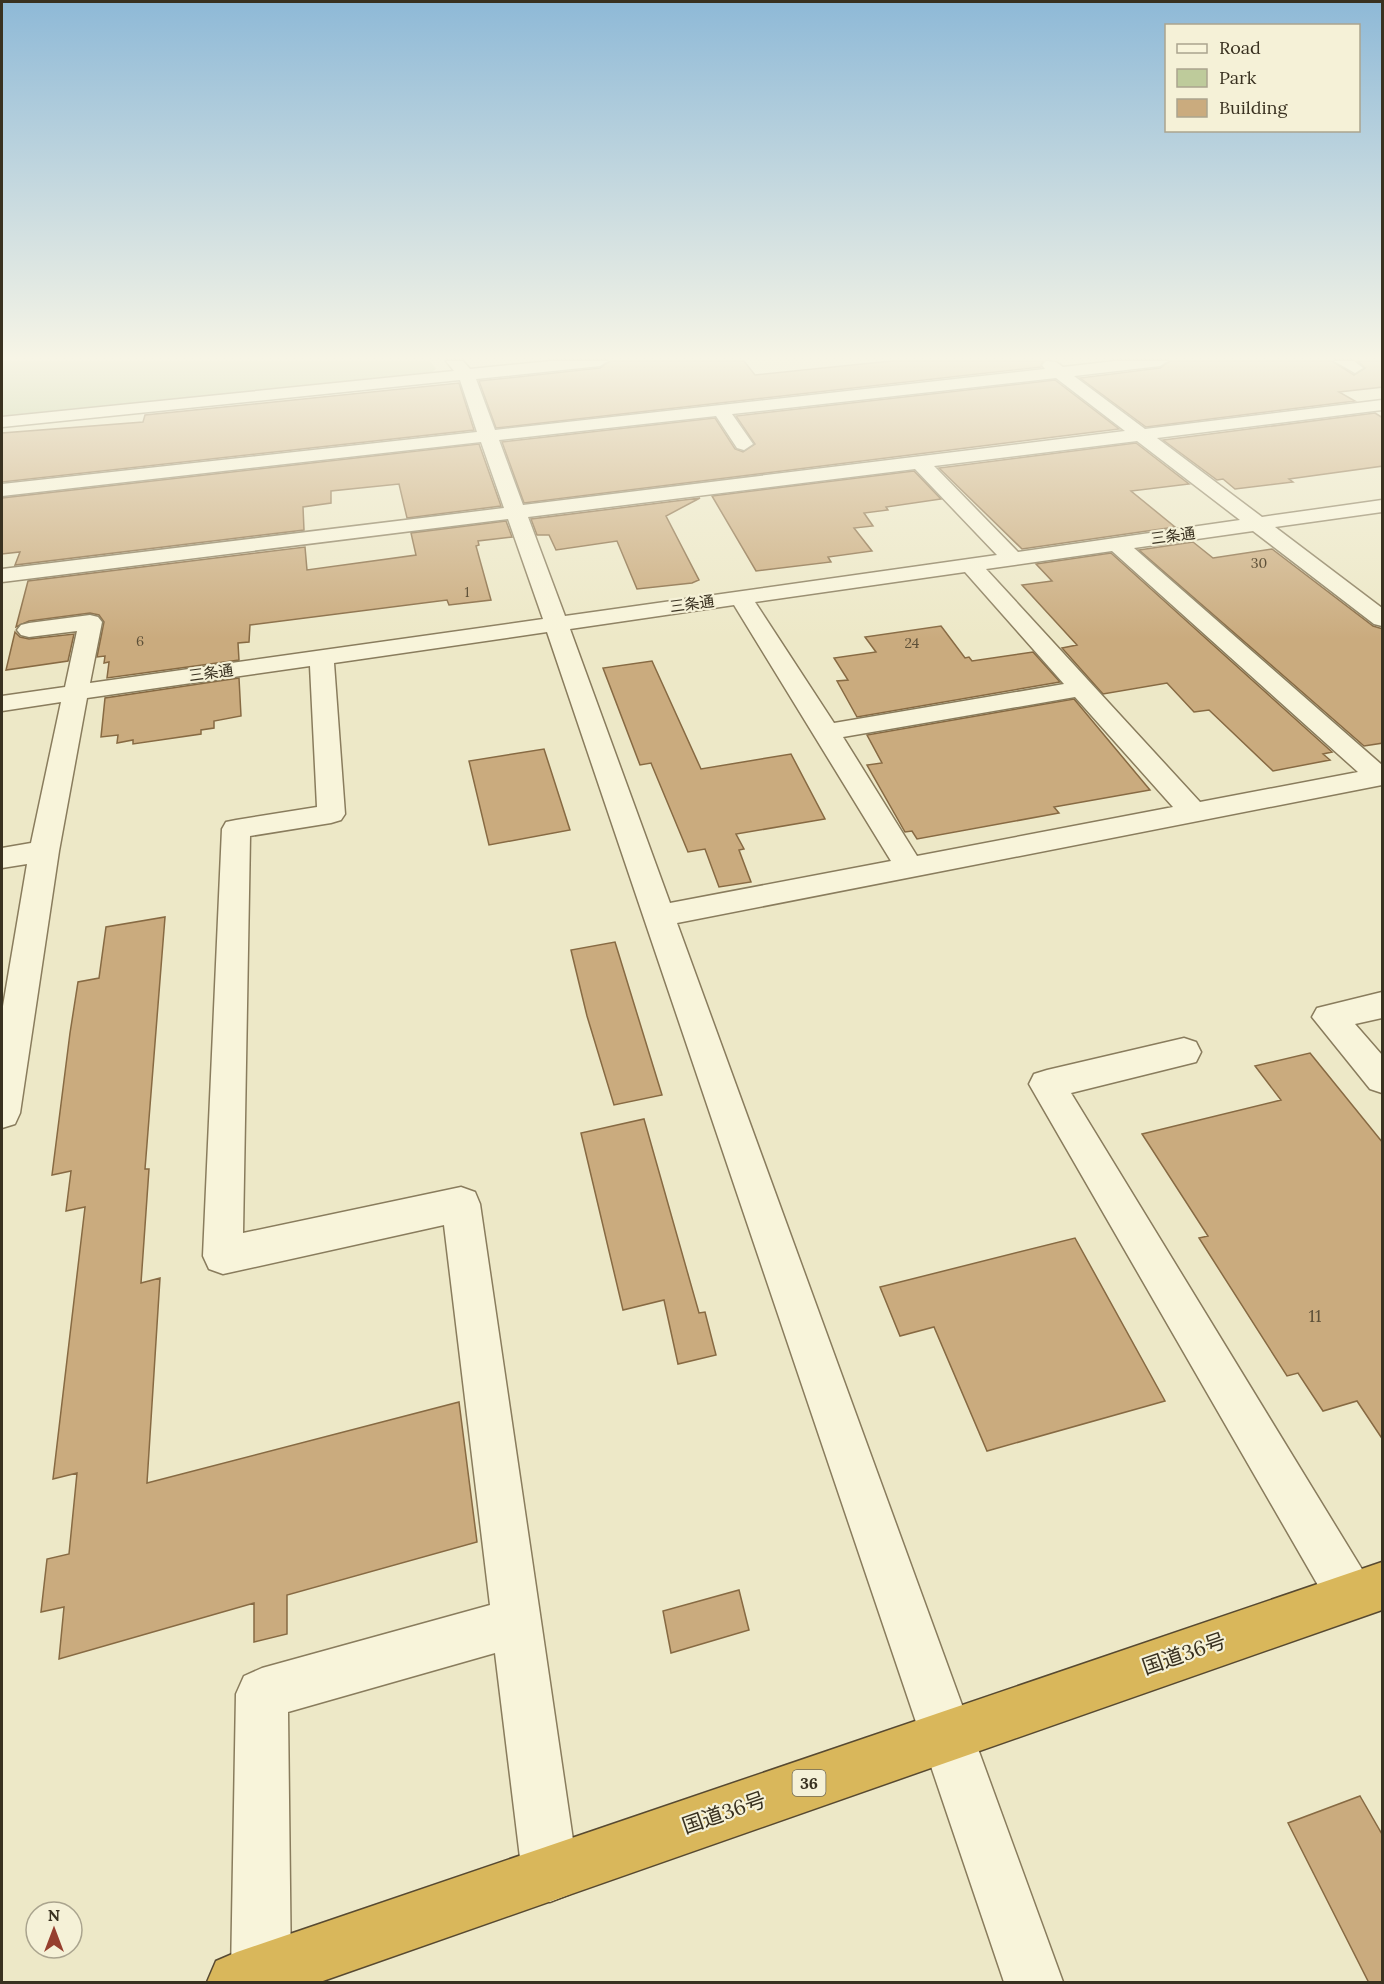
<svg xmlns="http://www.w3.org/2000/svg" width="1384" height="1984" viewBox="0 0 1384 1984" font-family="Lora,'Noto Sans JP',serif">
	<rect width="100%" height="100%" fill="#ede8c7"/>
	<path fill="#becb9b" d="M 2,361 L 430,361 L 436,369 L 429,374 L 2,416 Z"/>
	<path fill="#caab7e" stroke="#876a43" stroke-width="1.5" d="M 610,361 L 744,361 L 755,375 L 891,361 L 1043,361 L 1041,367 L 496,428 L 479,381 L 600,368 Z
		M 1170,361 L 1332,361 L 1354,375 L 1365,368 L 1358,361 L 1383,361 L 1383,387 L 1339,392 L 1355,401 L 1146,427 L 1080,378 L 1160,368 Z
		M 1055,380 L 1119,429 L 524,503 L 502,442 L 715,418 L 735,449 L 743,452 L 755,444 L 736,416 Z
		M 459,383 L 474,430 L 2,482 L 2,433 L 143,422 L 145,415 Z
		M 1375,413 L 1383,418 L 1383,466 L 1289,479 L 1293,482 L 1235,489 L 1223,479 L 1217,480 L 1163,440 Z
		M 1136,443 L 1189,484 L 1131,491 L 1175,527 L 1022,549 L 939,468 Z
		M 479,444 L 501,506 L 407,518 L 399,484 L 331,491 L 331,503 L 303,507 L 304,530 L 15,565 L 20,552 L 2,554 L 2,498 Z
		M 914,471 L 941,499 L 886,507 L 888,510 L 864,513 L 873,526 L 854,528 L 872,551 L 828,557 L 831,562 L 756,571 L 712,496 Z
		M 700,498 L 666,516 L 699,580 L 692,583 L 637,589 L 617,541 L 556,550 L 549,535 L 537,535 L 531,519 Z
		M 506,521 L 512,537 L 478,541 L 479,545 L 476,546 L 491,600 L 449,605 L 447,600 L 250,625 L 249,642 L 238,643 L 239,660 L 107,678 L 109,662 L 104,663 L 105,656 L 97,657 L 104,622 L 99,615 L 90,613 L 29,621 L 16,627 L 28,581 L 305,547 L 307,570 L 416,555 L 411,533 Z
		M 1193,542 L 1213,558 L 1272,549 L 1373,626 L 1383,629 L 1383,743 L 1364,746 L 1139,550 Z
		M 1111,553 L 1332,752 L 1323,754 L 1330,760 L 1273,771 L 1209,710 L 1194,712 L 1167,683 L 1103,694 L 1062,648 L 1077,645 L 1022,585 L 1052,581 L 1036,564 Z
		M 941,626 L 965,658 L 969,657 L 972,661 L 1033,652 L 1060,682 L 857,717 L 837,681 L 848,680 L 834,658 L 876,652 L 865,637 Z
		M 15,632 L 20,637 L 29,639 L 74,634 L 68,661 L 6,670 Z
		M 652,661 L 701,769 L 791,754 L 825,819 L 736,834 L 744,849 L 739,850 L 751,882 L 719,887 L 705,849 L 688,852 L 651,763 L 640,765 L 603,668 Z
		M 239,678 L 241,716 L 214,721 L 214,728 L 201,730 L 201,734 L 133,744 L 133,740 L 117,743 L 118,735 L 101,737 L 105,698 Z
		M 1074,699 L 1150,790 L 1054,807 L 1059,813 L 917,839 L 912,831 L 905,832 L 867,765 L 882,763 L 867,735 Z
		M 544,749 L 570,830 L 489,845 L 469,761 Z
		M 165,917 L 145,1169 L 149,1169 L 141,1283 L 160,1278 L 147,1483 L 459,1402 L 477,1542 L 287,1595 L 287,1634 L 254,1642 L 254,1603 L 59,1659 L 64,1607 L 41,1612 L 47,1559 L 69,1554 L 77,1473 L 53,1479 L 85,1207 L 66,1211 L 71,1171 L 52,1175 L 70,1033 L 78,982 L 99,978 L 106,927 Z
		M 615,942 L 662,1095 L 614,1105 L 587,1016 L 571,950 Z
		M 1310,1053 L 1383,1143 L 1383,1440 L 1357,1401 L 1323,1411 L 1298,1373 L 1287,1376 L 1199,1238 L 1208,1236 L 1142,1134 L 1281,1100 L 1255,1066 Z
		M 644,1119 L 699,1313 L 705,1312 L 716,1355 L 678,1364 L 664,1300 L 623,1310 L 581,1133 Z
		M 1075,1238 L 1165,1401 L 987,1451 L 934,1327 L 900,1336 L 880,1287 Z
		M 739,1590 L 749,1630 L 671,1653 L 663,1611 Z
		M 1360,1796 L 1383,1836 L 1383,1983 L 1369,1983 L 1288,1823 Z"/>
	<g fill="none" stroke-linecap="round" stroke-linejoin="round">
		<g stroke="#897c5d" stroke-width="3">
			<path id="minor" d="M 446,361 L 463,361 L 470,369 L 551,361 L 608,361 L 600,366 L 476,379 L 495,430 L 1045,369 L 1042,365 L 1046,361 L 1056,362 L 1063,367 L 1115,361 L 1168,361 L 1160,366 L 1074,376 L 1145,429 L 1382,400 L 1382,410 L 1157,438 L 1262,517 L 1382,500 L 1382,512 L 1275,527 L 1382,608 L 1382,626 L 1374,624 L 1253,531 L 1134,548 L 1382,765 L 1382,785 L 677,923 L 1063,1982 L 1004,1982 L 547,632 L 334,663 L 345,814 L 341,820 L 331,823 L 250,836 L 243,1233 L 461,1187 L 475,1192 L 480,1204 L 578,1874 L 570,1894 L 550,1902 L 530,1894 L 522,1874 L 495,1653 L 288,1712 L 291,1974 L 287,1982 L 235,1982 L 231,1974 L 236,1694 L 244,1676 L 262,1668 L 490,1605 L 444,1225 L 223,1274 L 209,1269 L 203,1256 L 222,829 L 226,822 L 236,820 L 317,807 L 310,666 L 87,698 L 59,851 L 20,1113 L 15,1124 L 2,1128 L 2,1012 L 27,864 L 2,868 L 2,848 L 31,843 L 61,702 L 2,711 L 2,696 L 65,687 L 77,631 L 29,637 L 21,635 L 17,630 L 21,625 L 29,623 L 90,615 L 98,617 L 102,622 L 90,683 L 543,619 L 508,519 L 2,582 L 2,569 L 504,508 L 481,442 L 2,496 L 2,484 L 477,432 L 460,380 L 2,427 L 2,417 L 454,371 ZM 1056,378 L 1125,431 L 523,505 L 499,440 L 716,416 L 737,448 L 744,450 L 753,444 L 732,414 ZM 1137,441 L 1240,520 L 1018,552 L 934,466 ZM 915,469 L 997,555 L 565,616 L 528,517 ZM 1112,551 L 1358,772 L 1200,802 L 986,569 ZM 965,572 L 1064,684 L 834,723 L 755,602 ZM 734,605 L 891,861 L 670,903 L 570,629 ZM 1075,697 L 1173,807 L 917,856 L 843,737 Z
				M 1334,361 L 1354,361 L 1363,368 L 1355,373 Z
				M 1382,992 L 1382,1018 L 1355,1024 L 1382,1055 L 1382,1093 L 1370,1089 L 1312,1017 L 1317,1008 Z
				M 1184,1038 L 1196,1042 L 1201,1052 L 1196,1062 L 1071,1093 L 1368,1579 L 1375,1596 L 1368,1613 L 1351,1620 L 1334,1613 L 1029,1084 L 1034,1074 L 1047,1070 Z"/>
		</g>
		<g stroke="#574931" stroke-width="3">
			<path id="highway" d="M 1382,1562 L 1382,1610 L 320,1982 L 207,1982 L 216,1961 L 237,1952 Z"/>
		</g>
		<use href="#minor" fill="#f8f4da" fill-rule="evenodd"/>
		<use href="#highway" fill="#d9b75b" fill-rule="evenodd"/>
	</g>
	<linearGradient id="sky" x2="0" y2="1"><stop stop-color="#8eb9d7"/><stop offset="0.56" stop-color="#f7f5e6"/><stop offset="1" stop-color="#f7f5e6" stop-opacity="0"/></linearGradient>
	<rect width="1384" height="639" fill="url(#sky)"/>
	<g text-anchor="middle" stroke-width="4.5" stroke-linejoin="round" paint-order="stroke">
		<g font-size="14" fill="#5d5038">
			<text x="1259" y="568">30</text>
			<text x="467" y="597">1</text>
			<text x="140" y="646">6</text>
			<text x="912" y="648">24</text>
		</g>
		<g font-size="15" fill="#393120" stroke="#f5f1d7">
			<text transform="translate(1173 536) rotate(-8)" y="5">三条通</text>
			<text transform="translate(692 604) rotate(-8)" y="5">三条通</text>
			<text transform="translate(211 673) rotate(-8)" y="5">三条通</text>
		</g>
		<rect fill="#f5f1d7" stroke="#716b57" stroke-width="1.5" x="792.5" y="1770" width="33" height="26" rx="4.5"/>
		<g font-size="16" font-weight="bold" fill="#393120">
			<text x="809" y="1789">36</text>
		</g>
		<g font-size="18" fill="#5d5038">
			<text x="1315" y="1322">11</text>
		</g>
		<g font-size="21" fill="#393120" stroke="#f5f1d7">
			<text transform="translate(1184 1654) rotate(-19)" y="7">国道36号</text>
			<text transform="translate(724 1813) rotate(-19)" y="7">国道36号</text>
		</g>
	</g>
	<rect width="1384" height="1984" fill="none" stroke="#393120" stroke-width="6"/>
	<rect x="1165" y="24" width="195" height="108" fill="#f5f1d7" stroke="#aaa48e" stroke-width="1.5"/>
	<rect x="1177" y="44" width="30" height="9" fill="#f8f4da" stroke="#aaa48e" stroke-width="1.5"/>
	<text x="1219" y="54" font-size="18" fill="#393120">Road</text>
	<rect x="1177" y="69" width="30" height="18" fill="#becb9b" stroke="#aaa48e" stroke-width="1.5"/>
	<text x="1219" y="84" font-size="18" fill="#393120">Park</text>
	<rect x="1177" y="99" width="30" height="18" fill="#caab7e" stroke="#aaa48e" stroke-width="1.5"/>
	<text x="1219" y="114" font-size="18" fill="#393120">Building</text>
	<g transform="translate(54 1930)"><circle r="28" fill="#f5f1d7" stroke="#aaa48e" stroke-width="1.5"/>
	<path d="M0-4.5L10 22L0 15L-10 22Z" fill="#963f2e"/>
	<text y="-9" font-size="16" font-weight="bold" text-anchor="middle" fill="#393120">N</text>
	</g>
</svg>
